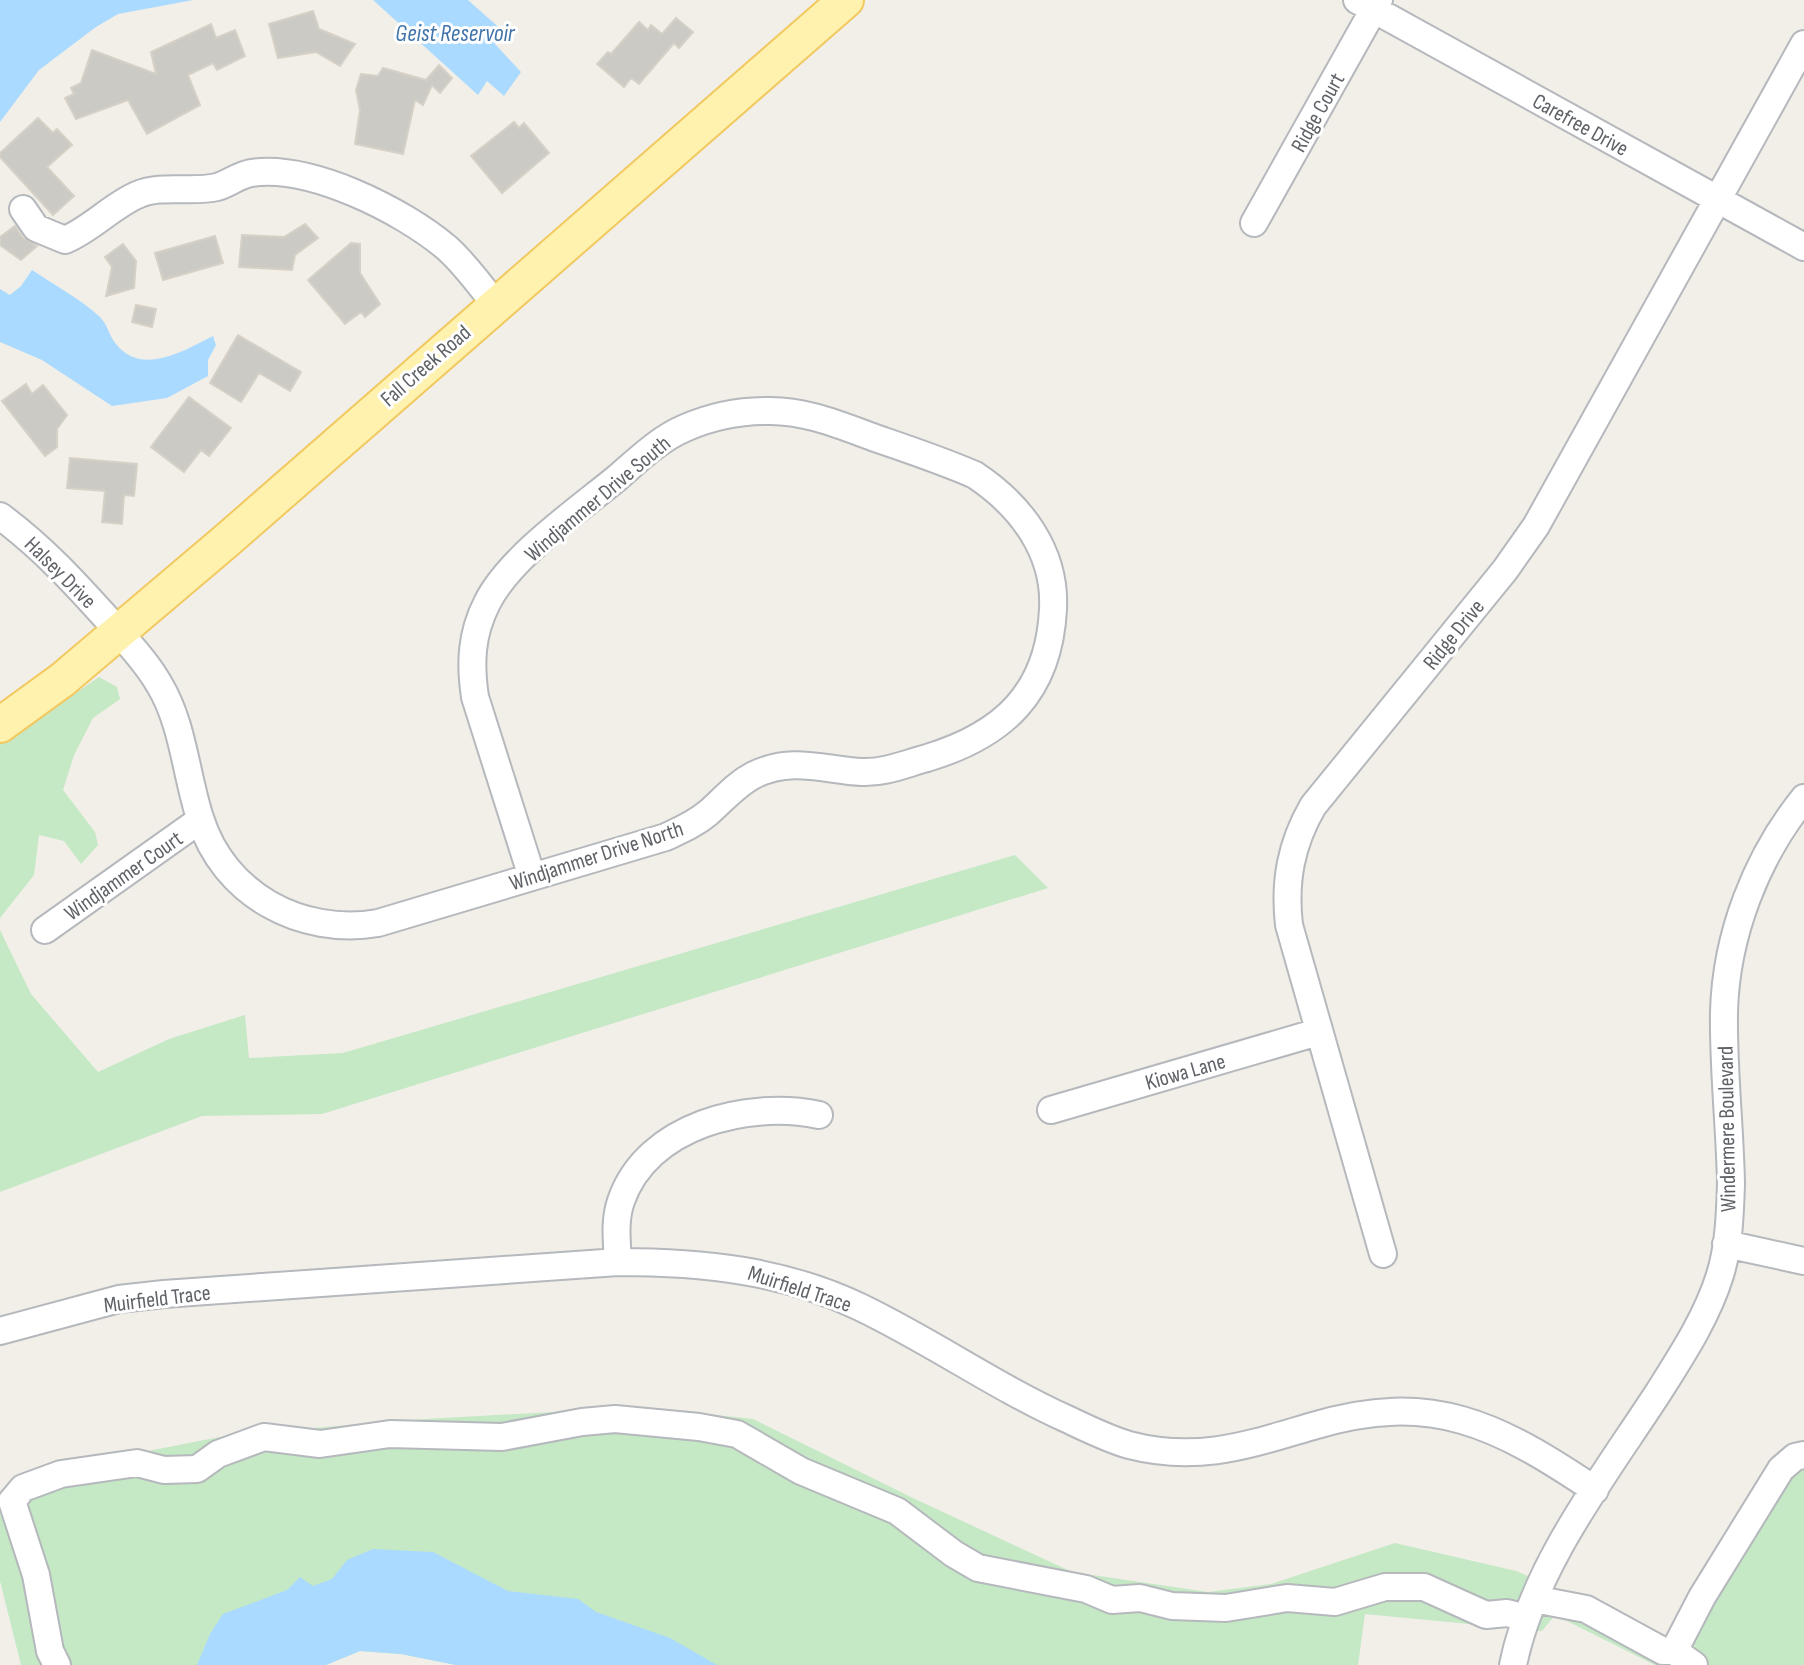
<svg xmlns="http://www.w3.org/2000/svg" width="1804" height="1665" viewBox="0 0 1804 1665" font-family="'Sofia Sans Condensed',sans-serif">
	<rect width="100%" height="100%" fill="#f1efe8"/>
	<path fill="#c5e8c5" d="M 99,677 L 117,687 L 120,699 L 93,718 L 74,755 L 63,790 L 95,832 L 98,845 L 81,864 L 64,841 L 39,835 L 34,875 L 0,918 L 0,745 Z
		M 1015,855 L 1048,888 L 322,1114 L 202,1116 L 0,1192 L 0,930 L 31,994 L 98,1072 L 169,1039 L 245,1015 L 249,1058 L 343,1053 Z
		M 643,1407 L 753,1419 L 915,1499 L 1072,1572 L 1208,1592 L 1271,1584 L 1395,1543 L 1516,1571 L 1671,1638 L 1724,1537 L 1793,1443 L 1804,1441 L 1804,1665 L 1655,1665 L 1555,1615 L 1542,1631 L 1365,1614 L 1358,1665 L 456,1665 L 401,1654 L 360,1651 L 326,1665 L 21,1665 L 0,1581 L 0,1501 L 20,1476 L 230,1435 L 408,1420 Z"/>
	<path fill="#aadaff" d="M 0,0 L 193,0 L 118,14 L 96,27 L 39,70 L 0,122 Z
		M 373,0 L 468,0 L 504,32 L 495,44 L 521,72 L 504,96 L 487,81 L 478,95 Z
		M 32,270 C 54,285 81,299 100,317 C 108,325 109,336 116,344 C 142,377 185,350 213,336 L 216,345 L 208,360 L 208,376 L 167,398 L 112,406 L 42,360 L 0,342 L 0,289 L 10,295 L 21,286 Z
		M 373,1549 L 433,1552 L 508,1591 L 578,1599 L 596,1612 L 670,1638 L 717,1665 L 456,1665 L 401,1654 L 360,1651 L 326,1665 L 197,1665 L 210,1634 L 223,1614 L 287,1590 L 300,1577 L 313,1586 L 332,1579 L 347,1560 Z"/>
	<path fill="#cccac5" stroke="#d6d1c6" stroke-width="2" d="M 313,11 L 319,29 L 355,44 L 340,66 L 316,52 L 278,58 L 269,24 Z
		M 676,18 L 693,32 L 679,48 L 674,43 L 639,84 L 631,78 L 624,87 L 597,64 L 608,52 L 611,54 L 639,22 L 648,30 L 651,25 L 662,34 Z
		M 211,24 L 216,38 L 235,30 L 245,56 L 217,70 L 213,63 L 188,75 L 200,105 L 147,134 L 128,100 L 76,119 L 65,98 L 74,94 L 71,88 L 81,83 L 92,50 L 156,74 L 151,52 Z
		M 439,65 L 452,78 L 440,93 L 432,85 L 423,105 L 415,100 L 403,154 L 355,144 L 360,110 L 356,90 L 361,74 L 378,76 L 383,68 L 426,80 Z
		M 38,118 L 53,133 L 57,129 L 72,145 L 47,167 L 74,196 L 53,215 L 0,157 L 0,153 Z
		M 514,122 L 519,128 L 524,123 L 549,153 L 502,193 L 471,156 Z
		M 305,224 L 318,238 L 295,255 L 292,270 L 239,267 L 242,235 L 284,237 Z
		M 15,226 L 23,238 L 37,246 L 21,260 L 0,245 L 0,237 Z
		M 215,236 L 223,263 L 163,280 L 155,253 Z
		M 351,243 L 360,244 L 360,273 L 380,304 L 365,317 L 361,312 L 345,324 L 308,280 Z
		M 123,244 L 136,261 L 134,288 L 106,296 L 112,267 L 105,257 Z
		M 136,305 L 156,309 L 152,327 L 132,322 Z
		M 238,335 L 301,372 L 290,391 L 259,373 L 241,402 L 210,383 Z
		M 26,384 L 32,394 L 43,385 L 67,415 L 57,429 L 57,447 L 45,456 L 2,401 Z
		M 189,397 L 231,428 L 209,456 L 201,450 L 184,472 L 151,447 Z
		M 70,458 L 137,464 L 134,496 L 124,495 L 122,524 L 102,522 L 105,491 L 67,488 Z"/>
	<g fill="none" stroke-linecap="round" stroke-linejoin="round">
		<g stroke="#b5b8bc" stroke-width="30">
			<path id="minor" d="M 1357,0 L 1804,247
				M 23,209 L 36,228 L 65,240 C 91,229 112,206 137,195 C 161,184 192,193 217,187 C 228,184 239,175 251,173 C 310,164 402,210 447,248 C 465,264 480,285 495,304
				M 1254,223 L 1379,0
				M 0,516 C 43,548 74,582 110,622 C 127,642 146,661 159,684 C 183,723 186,775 200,818 C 224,895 301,936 378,923 L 666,837 C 681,830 695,824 708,813 C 723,800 736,784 754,775 C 792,756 824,770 862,772 C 884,773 905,764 927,758 C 1003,735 1049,693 1053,609 C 1056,551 1020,505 975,475 C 943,461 910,450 878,439 C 842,426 806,410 767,411 C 739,411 710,417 685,428 C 659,439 638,460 617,478 C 578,510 509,558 487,603 C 471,634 470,664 475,697 L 532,877
				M 45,930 L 200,820
				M 1051,1110 L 1318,1032
				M 1726,1244 L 1804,1261
				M 1383,1254 L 1289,925 C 1284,881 1291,844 1313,806 L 1505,570 L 1536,526 L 1804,44
				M 618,1262 C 617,1242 614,1221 621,1201 C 647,1125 748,1100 819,1115
				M 0,1331 L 119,1299 L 164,1294 L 618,1262 C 701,1262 783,1270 860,1307 C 931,1341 996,1387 1067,1419 C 1088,1429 1108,1439 1129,1445 C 1198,1463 1248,1445 1313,1426 C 1432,1390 1498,1425 1595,1490
				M 1534,1599 L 1586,1609 L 1663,1651 L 1674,1651 L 1702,1597 L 1781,1469 L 1795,1457 L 1804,1455
				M 1674,1651 L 1694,1665
				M 57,1665 L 50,1651 L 36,1575 L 12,1501 L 23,1488 L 61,1474 L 137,1463 L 164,1470 L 197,1469 L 218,1454 L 264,1437 L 320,1444 L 390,1434 L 502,1437 L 582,1422 L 615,1419 L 699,1427 L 737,1434 L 801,1471 L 897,1511 L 954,1554 L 978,1568 L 1086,1589 L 1112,1600 L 1140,1598 L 1172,1606 L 1226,1608 L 1287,1598 L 1335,1602 L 1385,1587 L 1424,1587 L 1486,1615 L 1507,1613 L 1526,1618
				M 1513,1665 C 1533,1567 1604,1476 1658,1393 C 1682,1355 1707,1317 1720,1275 C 1729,1246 1730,1214 1731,1184 C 1730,1127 1723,1070 1724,1012 C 1726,935 1756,858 1804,798"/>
		</g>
		<g stroke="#f2c960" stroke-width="38">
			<path id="major" d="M 0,725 L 62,680 L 226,541 L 846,0"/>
		</g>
		<use href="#minor" stroke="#fff" stroke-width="26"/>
		<use href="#major" stroke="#fff2af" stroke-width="34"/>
	</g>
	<g text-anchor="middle" stroke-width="6" stroke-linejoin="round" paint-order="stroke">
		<g font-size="22" fill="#5f6368" stroke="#fff">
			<text transform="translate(1317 112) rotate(-61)" y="8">Ridge Court</text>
			<text transform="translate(1581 124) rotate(29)" y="8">Carefree Drive</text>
			<text transform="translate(425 365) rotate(-41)" y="8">Fall Creek Road</text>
			<text transform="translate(597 498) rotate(-40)" y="8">Windjammer Drive South</text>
			<text transform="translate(61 572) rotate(45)" y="8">Halsey Drive</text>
			<text transform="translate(1453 634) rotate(-51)" y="8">Ridge Drive</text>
			<text transform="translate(596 855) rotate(-18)" y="8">Windjammer Drive North</text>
			<text transform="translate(123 875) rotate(-35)" y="8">Windjammer Court</text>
			<text transform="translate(1185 1071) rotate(-16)" y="8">Kiowa Lane</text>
			<text transform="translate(1726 1129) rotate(-91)" y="8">Windermere Boulevard</text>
			<text transform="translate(800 1288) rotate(18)" y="8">Muirfield Trace</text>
			<text transform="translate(157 1298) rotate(-7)" y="8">Muirfield Trace</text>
		</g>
		<g font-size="24" font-style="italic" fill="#4174aa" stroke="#fff">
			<text x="455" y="41">Geist Reservoir</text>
		</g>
	</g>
</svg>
